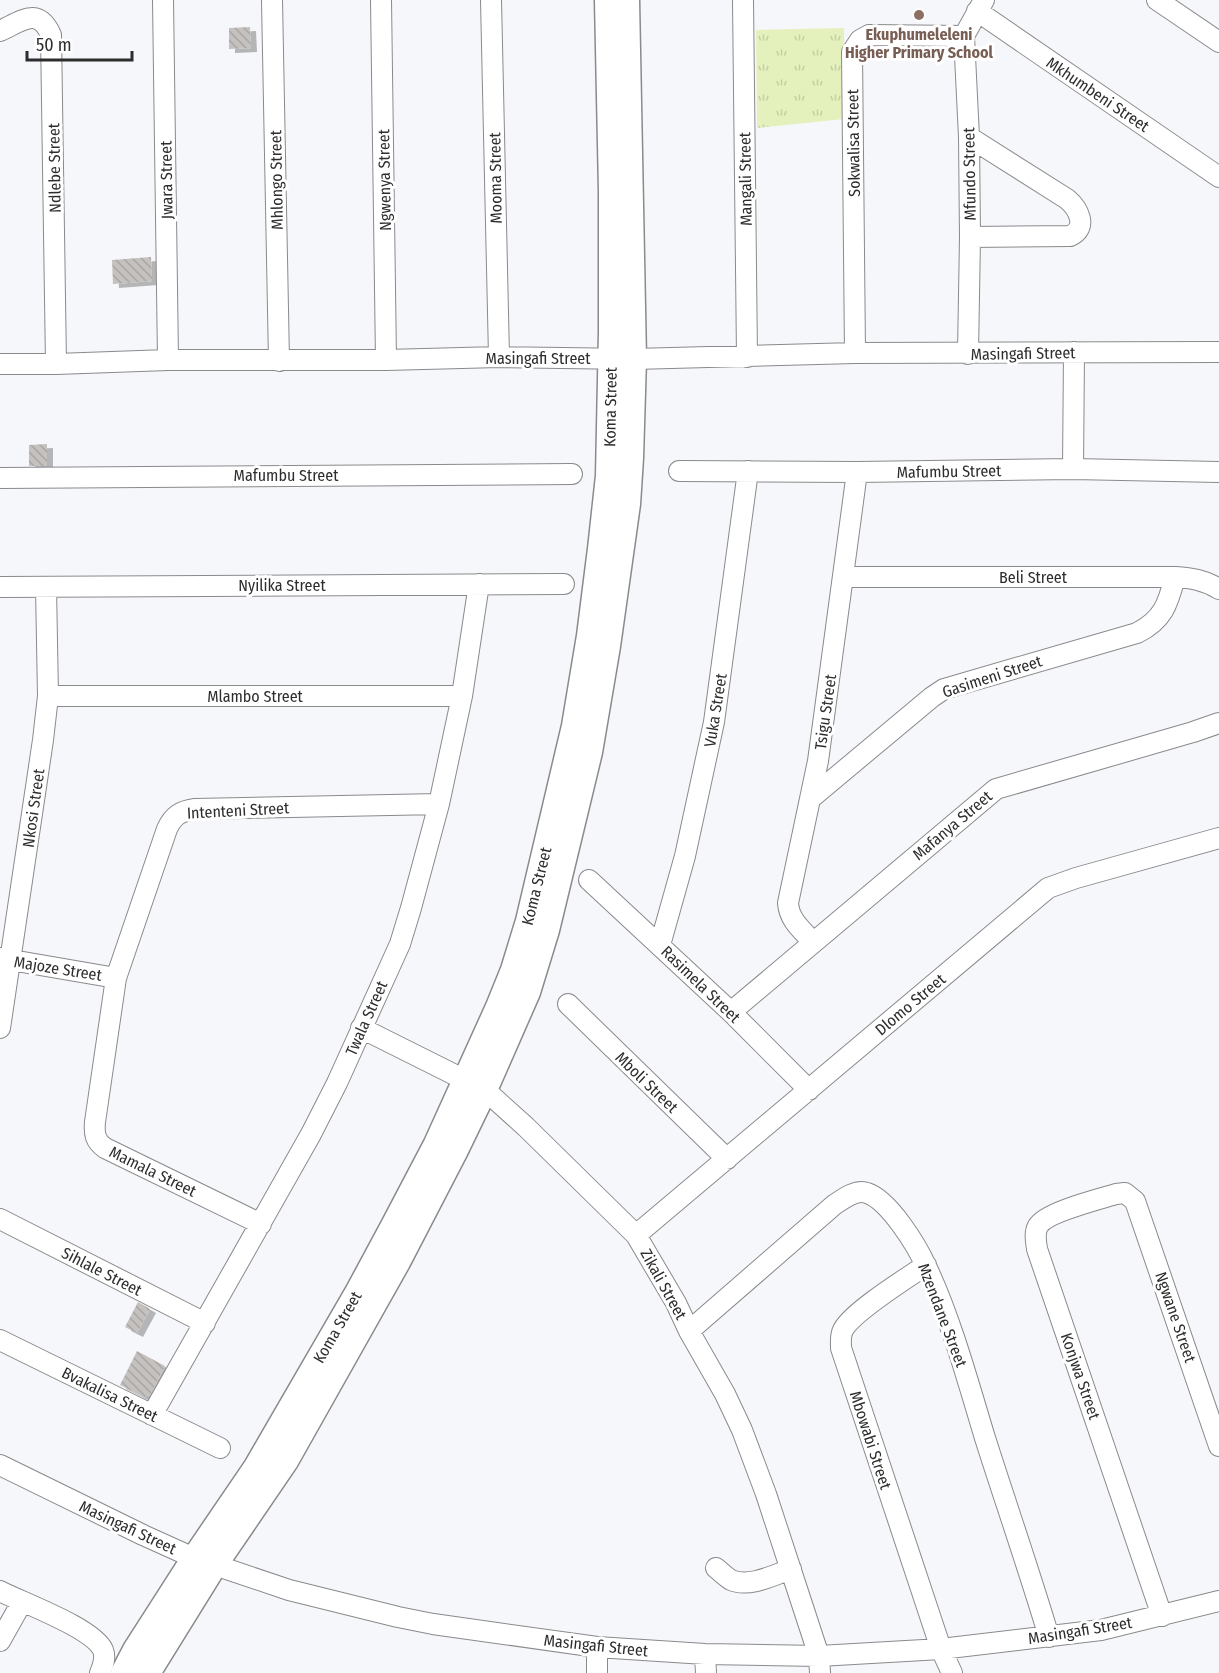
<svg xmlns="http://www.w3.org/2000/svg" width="1219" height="1673" viewBox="0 0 1219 1673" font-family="'Fira Sans Condensed',sans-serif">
	<defs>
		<pattern id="grass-tufts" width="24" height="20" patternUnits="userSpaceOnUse" patternTransform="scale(1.5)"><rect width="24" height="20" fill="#e4f1bc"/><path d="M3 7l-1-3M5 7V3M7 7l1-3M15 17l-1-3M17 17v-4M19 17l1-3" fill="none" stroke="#c4cfa2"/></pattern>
		<pattern id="building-back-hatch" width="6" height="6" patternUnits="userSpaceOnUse" patternTransform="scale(1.5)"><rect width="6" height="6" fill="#c4c1bf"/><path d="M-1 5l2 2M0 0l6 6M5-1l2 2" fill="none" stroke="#a9a6a4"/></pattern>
		<filter id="shadow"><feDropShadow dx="6" dy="4" stdDeviation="0" flood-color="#0004"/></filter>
	</defs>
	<rect width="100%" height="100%" fill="#f6f7fa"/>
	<path fill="url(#grass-tufts)" d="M 844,28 L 844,119 L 757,128 L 756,30 Z"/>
	<path fill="url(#building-back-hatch)" filter="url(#shadow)" d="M 250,27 L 251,48 L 229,49 L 229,28 Z
		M 151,257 L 152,281 L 113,284 L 112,260 Z
		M 47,444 L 47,466 L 29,466 L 29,445 Z
		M 138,1302 L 150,1309 L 137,1333 L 125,1327 Z
		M 137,1351 L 165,1366 L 150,1395 L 144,1397 L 120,1385 Z"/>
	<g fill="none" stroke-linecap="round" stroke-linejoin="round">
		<g stroke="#8a8a8d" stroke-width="22">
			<path id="minor" d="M 163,0 L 168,360
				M 272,0 L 279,361
				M 381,0 L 386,360
				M 491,0 L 499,357
				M 743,0 L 747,357
				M 1157,0 L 1219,42
				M 977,11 L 1219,177
				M 0,31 C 22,21 38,6 51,35 L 56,364
				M 969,137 L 1067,199 C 1078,208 1089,228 1070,236 L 970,237
				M 855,353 L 852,52 L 860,40 L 869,35 L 964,36
				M 968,354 L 970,237 L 969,137 L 964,36 L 984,0
				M 0,364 L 56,364 L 168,360 L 386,360 L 499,357 L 634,359 L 855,353 L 1219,352
				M 1073,469 L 1074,352
				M 679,471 L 857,472 L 1073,469 L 1219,472
				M 0,478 L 572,474
				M 844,577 L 1175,577 C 1191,578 1205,580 1219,589
				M 0,587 L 564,584
				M 48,696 L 462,696
				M 811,798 L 932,697 L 944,689 L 1137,633 C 1163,620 1168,604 1175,577
				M 589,880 L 731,1012 L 809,1090
				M 813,942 C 802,930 789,920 788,903 L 818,761 L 857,472
				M 660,945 L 685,856 L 714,722 L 748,471
				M 0,958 L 116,978
				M 568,1004 L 727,1159
				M 731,1012 L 996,789 L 1193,732 L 1219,723
				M 0,1028 L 43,740 L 48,696 L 46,587
				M 361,1028 L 485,1090 L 526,1127 L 636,1235 L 676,1303 L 689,1331 L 725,1394 L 742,1430 L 766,1494 L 802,1604 L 819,1656 L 820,1673
				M 0,1219 L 205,1323
				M 261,1224 L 105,1148 C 95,1141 94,1134 95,1122 L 116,978 L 167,829 C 173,816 180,811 195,809 L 439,804
				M 636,1235 L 1048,888 L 1076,878 L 1219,838
				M 926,1265 C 907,1278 852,1312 843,1330 C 840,1336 841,1342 841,1348 L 941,1649 L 952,1673
				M 689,1331 L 834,1205 C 843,1199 856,1189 867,1193 C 889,1200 917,1246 926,1266 C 951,1319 968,1382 985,1438 C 1006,1504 1029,1570 1049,1637
				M 0,1340 L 220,1448
				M 152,1415 L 311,1134 L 337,1083 L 400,944 L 411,908 L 439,804 L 462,696 L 479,584
				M 0,1465 L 143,1535 L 194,1558 L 289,1590 L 398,1617 L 433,1624 L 597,1647 L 705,1654 L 819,1656 L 941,1649 L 1101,1630 L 1219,1601
				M 716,1568 C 721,1572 726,1577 731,1580 C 749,1588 774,1575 791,1569
				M 0,1591 C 23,1603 93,1628 103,1650 C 106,1658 103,1666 100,1673
				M 1162,1616 L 1037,1249 C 1036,1241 1034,1233 1038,1226 C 1046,1212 1100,1199 1116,1194 L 1125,1193 L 1135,1201 L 1219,1446
				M 0,1641 L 22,1602
				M 597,1647 L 597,1673
				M 705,1654 L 706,1673"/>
		</g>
		<g stroke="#8a8a8d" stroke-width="27">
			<path id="major" d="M 123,1673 L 135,1650 L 194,1558 L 256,1467 L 358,1291 L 393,1226 L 436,1144 L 498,1007 L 513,970 L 528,921 L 574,726 L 589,636 L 600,549 L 608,476 L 611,331 L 611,192 L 607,0
				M 148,1673 L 215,1565 L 286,1461 L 398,1262 L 455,1152 L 485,1090 L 528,992 L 547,930 L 590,752 L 608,646 L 628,504 L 631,458 L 634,359 L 627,0"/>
		</g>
		<use href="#minor" stroke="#fff" stroke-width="20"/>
		<use href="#major" stroke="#fff" stroke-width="24"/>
	</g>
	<circle fill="#8d6e63" stroke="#fff" stroke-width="2" cx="919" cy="15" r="6"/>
	<g text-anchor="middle" stroke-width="6" stroke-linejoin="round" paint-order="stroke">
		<g font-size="16" font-weight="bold" fill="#785e54" stroke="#fff">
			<text x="919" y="40">Ekuphumeleleni<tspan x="919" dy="18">Higher Primary School</tspan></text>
		</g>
		<g font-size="16" fill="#2d2d2e" stroke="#fff">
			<text transform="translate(1098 94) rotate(34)" y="6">Mkhumbeni Street</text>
			<text transform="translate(853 143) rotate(-91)" y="6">Sokwalisa Street</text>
			<text transform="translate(54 168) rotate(-91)" y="6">Ndlebe Street</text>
			<text transform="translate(969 174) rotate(-91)" y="6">Mfundo Street</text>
			<text transform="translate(495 178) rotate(-91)" y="6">Mooma Street</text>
			<text transform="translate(745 179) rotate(-91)" y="6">Mangali Street</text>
			<text transform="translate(166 180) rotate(-91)" y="6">Jwara Street</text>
			<text transform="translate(276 180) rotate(-91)" y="6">Mhlongo Street</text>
			<text transform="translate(384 180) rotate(-91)" y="6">Ngwenya Street</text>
			<text transform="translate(1023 353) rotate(-1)" y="6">Masingafi Street</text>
			<text x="538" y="364">Masingafi Street</text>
			<text transform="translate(610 407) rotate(-89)" y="6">Koma Street</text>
			<text transform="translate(949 471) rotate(-1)" y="6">Mafumbu Street</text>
			<text x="286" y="481">Mafumbu Street</text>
			<text x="1033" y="583">Beli Street</text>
			<text x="282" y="591">Nyilika Street</text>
			<text transform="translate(992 676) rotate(-18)" y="6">Gasimeni Street</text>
			<text x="255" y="702">Mlambo Street</text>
			<text transform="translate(715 710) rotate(-81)" y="6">Vuka Street</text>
			<text transform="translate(825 712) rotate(-82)" y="6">Tsigu Street</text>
			<text transform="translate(33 808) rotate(-82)" y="6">Nkosi Street</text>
			<text transform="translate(238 810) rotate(-3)" y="6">Intenteni Street</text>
			<text transform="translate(952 825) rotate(-40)" y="6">Mafanya Street</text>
			<text transform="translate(536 886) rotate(-76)" y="6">Koma Street</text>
			<text transform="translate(58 968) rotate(9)" y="6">Majoze Street</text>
			<text transform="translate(701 984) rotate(44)" y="6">Rasimela Street</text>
			<text transform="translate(910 1004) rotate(-40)" y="6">Dlomo Street</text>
			<text transform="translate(366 1018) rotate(-66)" y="6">Twala Street</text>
			<text transform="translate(647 1082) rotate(44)" y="6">Mboli Street</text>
			<text transform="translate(153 1171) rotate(26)" y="6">Mamala Street</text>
			<text transform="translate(102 1271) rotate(27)" y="6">Sihlale Street</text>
			<text transform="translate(664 1284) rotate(61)" y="6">Zikali Street</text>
			<text transform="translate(943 1315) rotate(69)" y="6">Mzendane Street</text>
			<text transform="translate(1176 1317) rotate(71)" y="6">Ngwane Street</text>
			<text transform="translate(337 1327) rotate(-60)" y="6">Koma Street</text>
			<text transform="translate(1081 1376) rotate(71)" y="6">Konjwa Street</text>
			<text transform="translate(110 1394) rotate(26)" y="6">Bvakalisa Street</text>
			<text transform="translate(871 1440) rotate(72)" y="6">Mbowabi Street</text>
			<text transform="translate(128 1527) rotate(25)" y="6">Masingafi Street</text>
			<text transform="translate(1080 1630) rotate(-9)" y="6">Masingafi Street</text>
			<text transform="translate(596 1645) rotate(6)" y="6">Masingafi Street</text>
		</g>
	</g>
	<path d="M27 51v9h105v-9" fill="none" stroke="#2d2d2e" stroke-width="3"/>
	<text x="36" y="51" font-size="18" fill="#2d2d2e" stroke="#ffffff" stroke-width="4.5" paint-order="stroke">50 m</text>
</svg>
